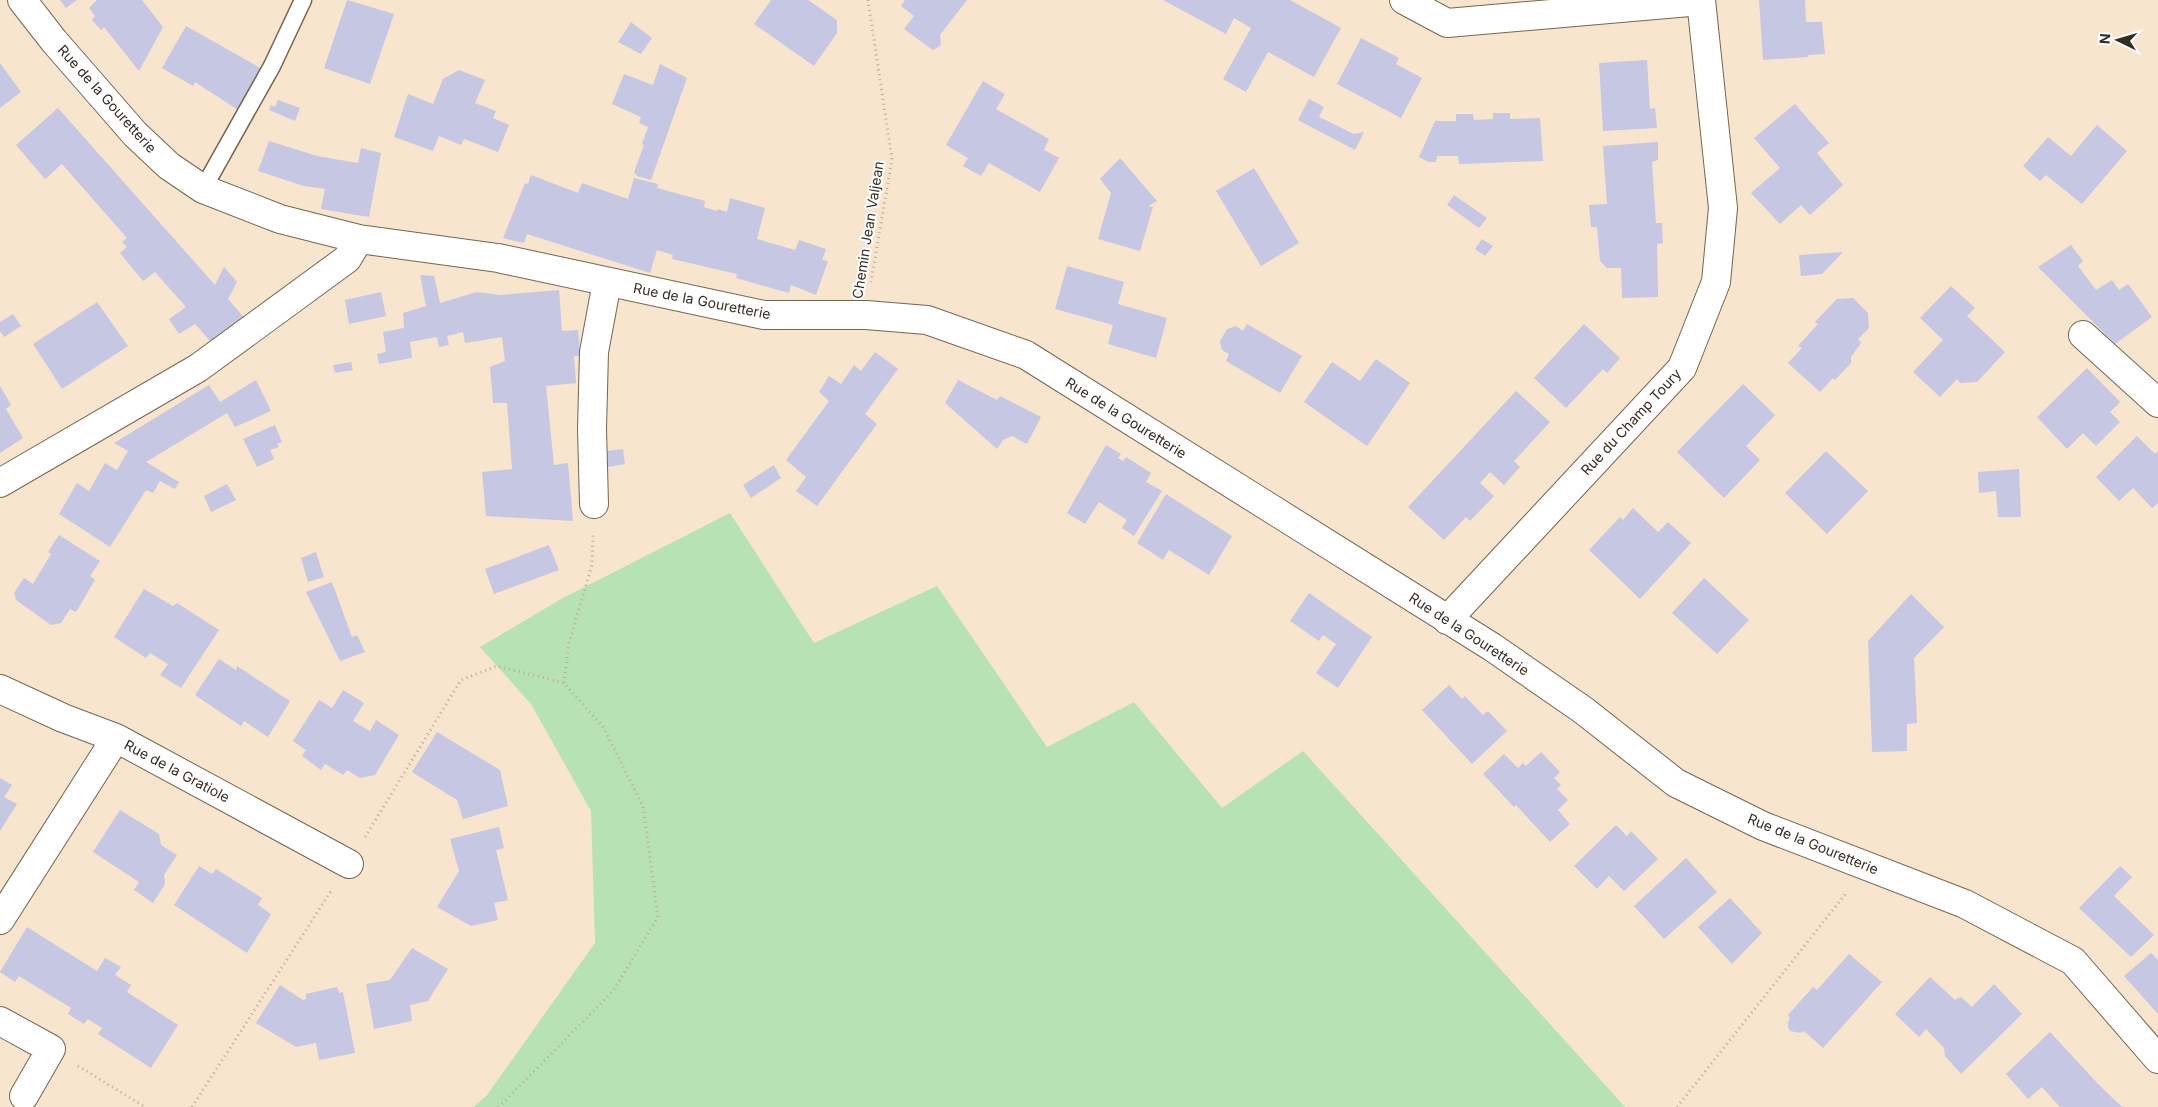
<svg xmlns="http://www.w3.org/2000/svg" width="2158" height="1107" viewBox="0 0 2158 1107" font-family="Inter,sans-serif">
	<rect width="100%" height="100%" fill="#f7e5cd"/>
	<path fill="#b7e3b4" d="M 730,513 L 814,643 L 937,586 L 1047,747 L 1134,702 L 1222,808 L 1303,751 L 1625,1107 L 474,1107 L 487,1095 L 595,943 L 591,811 L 531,704 L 480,647 L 563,598 Z"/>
	<path fill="#c6c7e2" d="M 60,0 L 77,0 L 66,8 Z
		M 97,0 L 142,0 L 163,27 L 139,71 L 104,27 L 101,30 L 92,20 L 95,16 L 89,8 Z
		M 347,0 L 394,14 L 370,84 L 324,68 Z
		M 771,0 L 808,0 L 837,20 L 837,33 L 814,66 L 754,24 Z
		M 905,0 L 967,0 L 940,35 L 941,45 L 933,50 L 904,29 L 914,16 L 901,6 Z
		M 1163,0 L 1290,0 L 1341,28 L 1314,77 L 1268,52 L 1246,92 L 1223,79 L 1251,28 L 1234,18 L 1226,34 Z
		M 1759,0 L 1805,0 L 1806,22 L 1822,22 L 1825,54 L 1808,55 L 1808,57 L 1763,60 Z
		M 631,22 L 652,38 L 641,54 L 618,42 Z
		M 186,26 L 262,69 L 238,110 L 195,82 L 193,86 L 162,68 Z
		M 1361,38 L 1399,58 L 1396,64 L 1422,78 L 1401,118 L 1337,84 Z
		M 1647,60 L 1650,109 L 1655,108 L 1657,128 L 1603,131 L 1599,63 Z
		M 0,63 L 21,92 L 0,108 Z
		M 660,64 L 687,78 L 651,180 L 637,176 L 634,172 L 644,145 L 642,144 L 648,127 L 639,123 L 641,117 L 612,104 L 624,74 L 653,85 Z
		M 459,70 L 485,80 L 475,103 L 496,111 L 493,118 L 509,125 L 498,152 L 464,139 L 461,145 L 439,136 L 433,151 L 394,137 L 408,94 L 433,104 L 443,79 Z
		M 983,81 L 1005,94 L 996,109 L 1049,139 L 1044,150 L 1059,158 L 1040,192 L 989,163 L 981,176 L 963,166 L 968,158 L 946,145 Z
		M 1309,99 L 1324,107 L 1319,117 L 1354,134 L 1364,132 L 1355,150 L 1298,120 Z
		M 278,100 L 300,108 L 295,121 L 269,110 L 271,105 L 275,107 Z
		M 1795,104 L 1829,143 L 1817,153 L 1843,185 L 1810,215 L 1801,205 L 1780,224 L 1751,193 L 1780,168 L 1754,138 Z
		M 58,108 L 215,285 L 224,267 L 237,282 L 228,299 L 247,321 L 212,343 L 195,324 L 179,334 L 169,319 L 186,307 L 155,272 L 143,281 L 120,253 L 127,247 L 122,242 L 127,238 L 62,164 L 45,179 L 16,145 Z
		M 1493,113 L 1510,113 L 1510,119 L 1540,118 L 1543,161 L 1459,164 L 1458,156 L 1437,156 L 1436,162 L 1428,162 L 1419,157 L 1435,121 L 1456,121 L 1456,114 L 1473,114 L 1474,120 L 1493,119 Z
		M 2097,125 L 2127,151 L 2082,204 L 2046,175 L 2040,181 L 2023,166 L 2048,137 L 2071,156 Z
		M 269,141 L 317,156 L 358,163 L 361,148 L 381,153 L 369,217 L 321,209 L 325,189 L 304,186 L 258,171 Z
		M 1658,142 L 1658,160 L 1652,162 L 1656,223 L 1662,223 L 1663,243 L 1657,244 L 1658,297 L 1622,298 L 1621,268 L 1607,268 L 1600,261 L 1597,227 L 1591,227 L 1589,205 L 1607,204 L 1603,146 Z
		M 1120,158 L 1157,201 L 1148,206 L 1153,207 L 1140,251 L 1098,239 L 1111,193 L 1100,179 Z
		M 1254,168 L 1299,243 L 1261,266 L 1216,191 Z
		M 531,175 L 578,193 L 582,183 L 628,199 L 634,178 L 658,184 L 657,188 L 705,201 L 704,207 L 717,211 L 718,209 L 727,212 L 730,198 L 765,208 L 757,239 L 795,250 L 799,240 L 826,249 L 822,260 L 828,261 L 816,295 L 791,285 L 789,293 L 764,286 L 736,278 L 737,274 L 672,259 L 673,255 L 657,250 L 650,273 L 527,234 L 524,243 L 503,238 L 525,183 L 528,184 Z
		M 1454,195 L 1487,218 L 1479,228 L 1447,205 Z
		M 1482,239 L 1493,246 L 1485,256 L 1475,249 Z
		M 2071,245 L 2083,261 L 2078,266 L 2096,290 L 2112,280 L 2119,290 L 2128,284 L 2152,317 L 2115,344 L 2038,267 Z
		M 1843,252 L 1822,274 L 1801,276 L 1799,255 Z
		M 1067,266 L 1124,282 L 1118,304 L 1167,318 L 1156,358 L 1108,344 L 1113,325 L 1055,309 Z
		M 420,275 L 434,276 L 440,303 L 477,292 L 500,295 L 559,290 L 562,331 L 578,330 L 580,356 L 574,356 L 576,383 L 546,386 L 554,465 L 568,463 L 573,521 L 486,516 L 482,472 L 512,469 L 507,403 L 493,403 L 490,367 L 505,361 L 502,337 L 465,343 L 463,332 L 447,336 L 449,345 L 439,347 L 437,337 L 410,342 L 412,358 L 379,364 L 377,354 L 386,352 L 383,332 L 404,328 L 403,313 L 426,306 Z
		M 1951,286 L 1975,308 L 1967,316 L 2005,352 L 1977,382 L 1960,383 L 1957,379 L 1940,397 L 1913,372 L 1943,340 L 1920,318 Z
		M 381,292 L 386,316 L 349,324 L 345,300 Z
		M 1853,298 L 1868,313 L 1869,328 L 1858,339 L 1861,343 L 1851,357 L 1851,363 L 1835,380 L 1833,378 L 1820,392 L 1788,363 L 1802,348 L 1798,346 L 1818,324 L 1815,322 L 1837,299 Z
		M 97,302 L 128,346 L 62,389 L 33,344 Z
		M 13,314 L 21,326 L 4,337 L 0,331 L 0,322 Z
		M 1247,324 L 1302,356 L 1280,393 L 1226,361 L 1229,354 L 1222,350 L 1220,341 L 1227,329 L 1236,326 L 1243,331 Z
		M 1584,324 L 1620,358 L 1607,373 L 1603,369 L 1566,408 L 1534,378 Z
		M 875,352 L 898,369 L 865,414 L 877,424 L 817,506 L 796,491 L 806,477 L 786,460 L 829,401 L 819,392 L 829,376 L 841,384 L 854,365 L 861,371 Z
		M 1376,359 L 1410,383 L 1367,446 L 1304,402 L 1332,362 L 1360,381 Z
		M 351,362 L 353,370 L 335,373 L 333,365 Z
		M 2087,368 L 2120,402 L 2110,412 L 2120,422 L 2096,446 L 2083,433 L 2067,449 L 2037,417 Z
		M 256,380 L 271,411 L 235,427 L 227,413 L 146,462 L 179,482 L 175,489 L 160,481 L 153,493 L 146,490 L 110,547 L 59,514 L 77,483 L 89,491 L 105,463 L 117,470 L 128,451 L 114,443 L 209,385 L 220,402 Z
		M 958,380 L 997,400 L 1000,396 L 1041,417 L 1027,444 L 1012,436 L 1003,440 L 997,449 L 945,403 Z
		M 1743,384 L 1775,415 L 1746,446 L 1760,460 L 1724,498 L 1677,452 Z
		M 0,386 L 11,405 L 6,409 L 23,438 L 0,453 Z
		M 1516,391 L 1550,422 L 1514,461 L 1520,467 L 1504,485 L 1490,472 L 1480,483 L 1494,496 L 1470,521 L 1466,517 L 1444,540 L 1408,507 Z
		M 275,425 L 282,442 L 277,444 L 279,447 L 270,450 L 274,459 L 257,467 L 243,439 Z
		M 2137,436 L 2155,454 L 2158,451 L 2158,503 L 2152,508 L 2133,488 L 2119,501 L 2096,477 Z
		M 1106,445 L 1121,454 L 1118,458 L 1123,461 L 1126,457 L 1151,473 L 1146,482 L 1162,491 L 1134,536 L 1122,528 L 1127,520 L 1099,502 L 1085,524 L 1067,513 Z
		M 623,449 L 625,464 L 602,468 L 599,452 Z
		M 1826,451 L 1868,491 L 1827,534 L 1785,493 Z
		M 774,465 L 781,478 L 751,498 L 743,485 Z
		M 2019,469 L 2021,517 L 1998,517 L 1996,491 L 1979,493 L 1978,472 Z
		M 227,484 L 236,500 L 211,512 L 204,496 Z
		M 1166,494 L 1232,536 L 1209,575 L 1169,550 L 1163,560 L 1137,543 Z
		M 1633,508 L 1658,532 L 1668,522 L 1691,543 L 1640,599 L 1589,550 L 1620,517 L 1623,520 Z
		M 59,535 L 100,561 L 90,576 L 95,580 L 76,612 L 70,609 L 61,623 L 51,625 L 16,600 L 14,593 L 24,578 L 33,584 L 51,554 L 48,552 Z
		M 549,545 L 559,570 L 494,594 L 485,569 Z
		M 316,552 L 324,577 L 308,582 L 301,558 Z
		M 1704,578 L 1749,620 L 1717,654 L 1672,613 Z
		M 332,582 L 352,637 L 357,635 L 365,652 L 340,661 L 306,592 Z
		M 144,589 L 173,606 L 177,603 L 219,630 L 181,688 L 160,675 L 168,664 L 150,653 L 146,658 L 114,637 Z
		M 1309,593 L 1372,637 L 1338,688 L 1316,673 L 1336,644 L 1323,635 L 1319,641 L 1290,621 Z
		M 1911,594 L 1944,627 L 1914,658 L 1917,723 L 1907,724 L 1907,751 L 1872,752 L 1868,641 Z
		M 219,659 L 236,670 L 237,666 L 290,701 L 268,737 L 244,721 L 241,726 L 195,695 Z
		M 1449,685 L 1462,699 L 1465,696 L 1483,715 L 1488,711 L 1507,731 L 1472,764 L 1422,710 Z
		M 343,690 L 364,703 L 353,721 L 370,731 L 376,720 L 399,735 L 375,775 L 360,778 L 347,770 L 343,775 L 325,764 L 321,770 L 302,756 L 306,750 L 293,741 L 319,700 L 332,708 Z
		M 437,732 L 500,770 L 508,806 L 463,819 L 457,800 L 412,772 Z
		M 1541,752 L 1560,772 L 1554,778 L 1561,785 L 1557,789 L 1568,800 L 1558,810 L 1570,824 L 1550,842 L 1516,805 L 1514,807 L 1483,774 L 1504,754 L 1518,768 L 1523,763 L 1526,766 Z
		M 0,778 L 12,785 L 4,797 L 17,804 L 0,831 Z
		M 120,810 L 159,834 L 161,845 L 177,855 L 164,875 L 165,884 L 153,903 L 134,890 L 139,882 L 93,852 Z
		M 1616,825 L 1627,836 L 1631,831 L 1658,859 L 1624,891 L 1609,876 L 1597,889 L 1574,866 Z
		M 499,827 L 504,848 L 496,850 L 508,900 L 494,903 L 498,920 L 471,926 L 437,907 L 459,871 L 450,839 Z
		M 1686,858 L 1717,892 L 1664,939 L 1634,906 Z
		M 199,866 L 212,874 L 216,869 L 262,898 L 258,905 L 271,914 L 247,953 L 174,905 Z
		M 2120,866 L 2132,877 L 2114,896 L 2154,935 L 2131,957 L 2079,908 Z
		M 1730,898 L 1762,933 L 1732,964 L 1698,927 Z
		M 27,927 L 97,971 L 105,958 L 121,967 L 115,975 L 131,985 L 127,992 L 178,1025 L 151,1068 L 98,1034 L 102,1028 L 88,1019 L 84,1024 L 68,1014 L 71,1008 L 19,976 L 15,982 L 0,972 Z
		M 412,948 L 448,969 L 428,1001 L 410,1005 L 412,1021 L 374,1029 L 366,984 L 390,980 Z
		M 2151,953 L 2158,960 L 2158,1014 L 2124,976 Z
		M 1849,954 L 1882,982 L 1823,1048 L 1804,1031 L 1800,1033 L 1790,1031 L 1788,1027 L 1788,1022 L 1790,1018 L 1788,1015 L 1813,987 L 1817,990 Z
		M 1930,977 L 1955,1000 L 1961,997 L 1972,1007 L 1994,984 L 2022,1014 L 1961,1074 L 1945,1056 L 1944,1048 L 1926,1029 L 1919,1037 L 1895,1014 Z
		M 280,985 L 303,1000 L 306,999 L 306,994 L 337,987 L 339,993 L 343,992 L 355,1053 L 319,1060 L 316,1043 L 296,1047 L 256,1023 Z
		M 2050,1032 L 2099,1085 L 2122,1107 L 2060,1107 L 2042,1087 L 2028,1099 L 2006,1074 Z"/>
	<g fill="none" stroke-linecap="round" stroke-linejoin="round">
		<g stroke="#766651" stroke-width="19">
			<path id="service" d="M 203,189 L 272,66 L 303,0"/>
		</g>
		<g stroke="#766651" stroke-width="30">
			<path id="minor" d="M 22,0 L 54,41 L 135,134 L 169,166 L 203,189 L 280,219 L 359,239 L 498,258 L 764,315 L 866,315 L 927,320 L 1026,355 L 1492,647 L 1583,710 L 1676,783 L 1763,826 L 1965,904 L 2073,961 L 2158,1059
				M 1404,0 L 1447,23 L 1701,1
				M 2083,335 L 2158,403
				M 0,483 L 198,368 L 347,259 L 359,239
				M 594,504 L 592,429 L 594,352 L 607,282
				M 1447,620 L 1682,368 L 1716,282 L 1723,208 L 1701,0
				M 0,689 L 63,718 L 116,738 L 349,864
				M 0,920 L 116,738
				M 0,1021 L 51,1049 L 24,1096"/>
		</g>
		<path stroke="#b9ab98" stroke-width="3" stroke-dasharray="1 4" stroke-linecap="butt" d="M 868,0 L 892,159 L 871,282
			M 564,683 L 569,643 L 592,565 L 593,534
			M 365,837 L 461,680 L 497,666 L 564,683 L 603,727 L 643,806 L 658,917 L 613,991 L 499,1107
			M 78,1066 L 145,1107
			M 192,1107 L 331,891
			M 1677,1107 L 1847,892"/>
		<use href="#service" stroke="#fff" stroke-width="16"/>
		<use href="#minor" stroke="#fff" stroke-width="28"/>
	</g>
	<g text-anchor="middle" stroke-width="4" stroke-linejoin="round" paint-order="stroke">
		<g font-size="14" fill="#342d24" stroke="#fff">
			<text transform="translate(107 99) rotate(48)" y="5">Rue de la Gouretterie</text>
			<text transform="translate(868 230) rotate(-81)" y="5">Chemin Jean Valjean</text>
			<text transform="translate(702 301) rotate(11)" y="5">Rue de la Gouretterie</text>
			<text transform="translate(1126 418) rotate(32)" y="5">Rue de la Gouretterie</text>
			<text transform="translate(1631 422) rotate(-47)" y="5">Rue du Champ Toury</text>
			<text transform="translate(1469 634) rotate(33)" y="5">Rue de la Gouretterie</text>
			<text transform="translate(177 771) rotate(28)" y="5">Rue de la Gratiole</text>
			<text transform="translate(1813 844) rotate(22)" y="5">Rue de la Gouretterie</text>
		</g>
	</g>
	<g transform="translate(2118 40) rotate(275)" stroke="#ffffff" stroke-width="4" paint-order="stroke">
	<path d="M0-4L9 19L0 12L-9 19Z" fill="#342d24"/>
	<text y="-8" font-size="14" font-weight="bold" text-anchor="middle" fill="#342d24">N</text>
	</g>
</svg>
